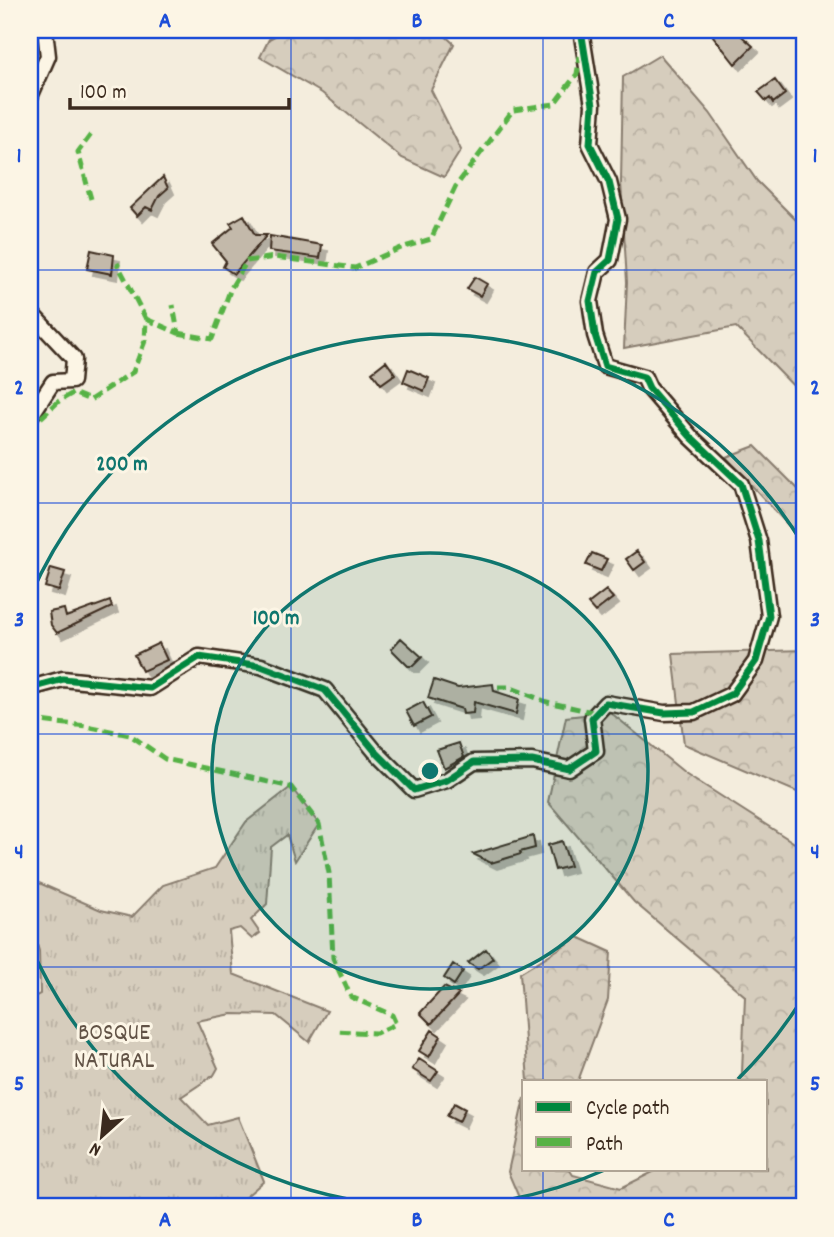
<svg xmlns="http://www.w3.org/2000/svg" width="834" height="1237" viewBox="0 0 834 1237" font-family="Dekko,sans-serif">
	<defs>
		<pattern id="forest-crowns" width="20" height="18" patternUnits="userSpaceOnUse" patternTransform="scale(1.75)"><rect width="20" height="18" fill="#d6cdbd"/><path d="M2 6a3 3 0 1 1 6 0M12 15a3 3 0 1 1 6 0" fill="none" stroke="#b9b0a2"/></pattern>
		<pattern id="park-tufts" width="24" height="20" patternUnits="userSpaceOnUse" patternTransform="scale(1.75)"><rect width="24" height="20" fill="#d6cdbd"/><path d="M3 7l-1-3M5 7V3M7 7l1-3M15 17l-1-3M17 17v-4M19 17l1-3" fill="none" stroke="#b9b0a2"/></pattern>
		<filter id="shadow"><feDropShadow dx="6" dy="6" stdDeviation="0" flood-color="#0004"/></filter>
	</defs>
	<rect width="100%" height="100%" fill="#f4eddd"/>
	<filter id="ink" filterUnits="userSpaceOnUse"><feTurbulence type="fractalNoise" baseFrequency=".0143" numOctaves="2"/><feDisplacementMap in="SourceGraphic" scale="14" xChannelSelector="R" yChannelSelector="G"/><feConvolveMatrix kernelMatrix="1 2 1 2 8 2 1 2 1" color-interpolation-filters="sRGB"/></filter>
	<g filter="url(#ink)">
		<path fill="url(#forest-crowns)" stroke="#887c6e" stroke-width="2" d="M 439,30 L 454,44 L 431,90 L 461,150 L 444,177 L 402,158 L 322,93 L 260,57 L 269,39 L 284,31 Z
			M 660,55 L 710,113 L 757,181 L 804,228 L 804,397 L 736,327 L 624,348 L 627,282 L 621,182 L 623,77 Z
			M 755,446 L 804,495 L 804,543 L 726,457 Z
			M 804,650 L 804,795 L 684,744 L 673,654 Z
			M 610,712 L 685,773 L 804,849 L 804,1207 L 523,1207 L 508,1172 L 524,1098 L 524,1169 L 569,1169 L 573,1175 L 621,1188 L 659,1169 L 766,1169 L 766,1081 L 738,1081 L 742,1073 L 745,996 L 634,902 L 548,802 L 566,717 Z
			M 578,937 L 611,952 L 608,1000 L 578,1081 L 528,1081 L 520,973 Z"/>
		<path fill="url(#park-tufts)" stroke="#887c6e" stroke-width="2" d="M 291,787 L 319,824 L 295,861 L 287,835 L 271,847 L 267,904 L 251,920 L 260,933 L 252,939 L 240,928 L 229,931 L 233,974 L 327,1011 L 309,1042 L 276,1015 L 232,1014 L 197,1021 L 218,1068 L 214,1075 L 181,1097 L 208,1125 L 238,1117 L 264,1181 L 234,1207 L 30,1207 L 30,999 L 40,994 L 39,951 L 30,922 L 30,879 L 101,910 L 132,917 L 163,885 L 215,868 L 246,822 Z"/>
		<path fill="#c3b9aa" stroke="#3b2a1e" stroke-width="2" filter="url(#shadow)" d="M 718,30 L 735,30 L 753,46 L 735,64 L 713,36 Z
			M 775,80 L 785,94 L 773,103 L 770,98 L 766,101 L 758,92 Z
			M 163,177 L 168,188 L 159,196 L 152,210 L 146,207 L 137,216 L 130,208 Z
			M 244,215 L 255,235 L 267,235 L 234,274 L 223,267 L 226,261 L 212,244 L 233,227 L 230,223 Z
			M 270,236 L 322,245 L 320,258 L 269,251 Z
			M 91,250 L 114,255 L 112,274 L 87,269 Z
			M 475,277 L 487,284 L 480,296 L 467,289 Z
			M 386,361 L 395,374 L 381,384 L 372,372 Z
			M 408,369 L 429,378 L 424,391 L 403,382 Z
			M 637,551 L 645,562 L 634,570 L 626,559 Z
			M 592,553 L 607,559 L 601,571 L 586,565 Z
			M 51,568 L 65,572 L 59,591 L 45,587 Z
			M 606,590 L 613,598 L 595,612 L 588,604 Z
			M 110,601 L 112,607 L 57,633 L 51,625 L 49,612 L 64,609 L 66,617 Z
			M 401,638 L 422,657 L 413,666 L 408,666 L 391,649 Z
			M 159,643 L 167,660 L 142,671 L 134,655 Z
			M 434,680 L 458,688 L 493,684 L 494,691 L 519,699 L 516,714 L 474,702 L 473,713 L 463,714 L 462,709 L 428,698 Z
			M 423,702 L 431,717 L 414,726 L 406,711 Z
			M 459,743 L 464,757 L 444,768 L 437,750 Z
			M 533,836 L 535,848 L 520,852 L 521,854 L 491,863 L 473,854 Z
			M 562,841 L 570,866 L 555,870 L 548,845 Z
			M 486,949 L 493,958 L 478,969 L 468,963 Z
			M 453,964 L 463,971 L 454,985 L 444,978 Z
			M 444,987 L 459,994 L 431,1024 L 420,1013 Z
			M 432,1030 L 441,1036 L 429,1057 L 419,1051 Z
			M 419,1059 L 438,1071 L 431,1081 L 412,1069 Z
			M 454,1103 L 465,1109 L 459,1122 L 447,1116 Z"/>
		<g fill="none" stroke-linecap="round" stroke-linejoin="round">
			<g stroke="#3b2a1e" stroke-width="19">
				<path id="minor" d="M 30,97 L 48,56 L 45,30
					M 30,312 L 74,359 L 72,381 L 53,382 L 30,417
					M 30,688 L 63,679 L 150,688 L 199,657 L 261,666 L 325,690 L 375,751 L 414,790 L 447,780 L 474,762 L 532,761 L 569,769 L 596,751 L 592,718 L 606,703 L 664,713 L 694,712 L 732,694 L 756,661 L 769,616 L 759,541 L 741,484 L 690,436 L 649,388 L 644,377 L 605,366 L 595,335 L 590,301 L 597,272 L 610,260 L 618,219 L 609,182 L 590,144 L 593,105 L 581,30"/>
			</g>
			<use href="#minor" stroke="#fcf5e5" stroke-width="14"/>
			<path stroke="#57b245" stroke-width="5" stroke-dasharray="10 5" stroke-linecap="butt" d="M 91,199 L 78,152 L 92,133
				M 146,319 L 178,333 L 173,305
				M 178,333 L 212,339 L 231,288 L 247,261 L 275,257 L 355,268 L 401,248 L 431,239 L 456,186 L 513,110 L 554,104 L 577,74 L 580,56
				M 30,428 L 59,401 L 73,393 L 90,400 L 133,372 L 145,341 L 146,319 L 117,263
				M 498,687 L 509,687 L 547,702 L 597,713
				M 30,720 L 86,726 L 130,735 L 165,759 L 291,787 L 319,824 L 329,873 L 333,958 L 351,997 L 392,1015 L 396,1024 L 376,1033 L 335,1031"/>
			<g stroke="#fcf5e5" stroke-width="11">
				<path id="cycleway" d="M 30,688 L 63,679 L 150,688 L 199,657 L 261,666 L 325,690 L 375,751 L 414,790 L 447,780 L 474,762 L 532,761 L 569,769 L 596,751 L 592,718 L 606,703 L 664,713 L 694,712 L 732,694 L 756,661 L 769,616 L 759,541 L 741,484 L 690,436 L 649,388 L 644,377 L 605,366 L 595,335 L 590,301 L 597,272 L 610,260 L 618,219 L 609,182 L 590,144 L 593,105 L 581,30"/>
			</g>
			<use href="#cycleway" stroke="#00873e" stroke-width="7"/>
		</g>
	</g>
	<path fill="none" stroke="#1d4ed8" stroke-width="2" stroke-opacity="0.55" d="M 291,30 L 291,1207M 543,30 L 543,1081M 30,270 L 804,270M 30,503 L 804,503M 30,734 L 804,734M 30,967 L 804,967M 543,1169 L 543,1207"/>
	<circle cx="430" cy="771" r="218" fill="#0f766e" fill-opacity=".12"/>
	<g fill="none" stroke="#0f766e" stroke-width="3.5">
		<circle cx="430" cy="771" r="218"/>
		<path d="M804 996A436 436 0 0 1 738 1079M607 1169A436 436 0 0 1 30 945M30 597A436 436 0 0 1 804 546"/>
	</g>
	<g text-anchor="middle" stroke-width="6" stroke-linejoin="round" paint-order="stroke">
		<g font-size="24" fill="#625346" stroke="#fcf5e5">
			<text x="114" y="1039">BOSQUE<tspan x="114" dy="28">NATURAL</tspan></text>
		</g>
	</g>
	<circle cx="430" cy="771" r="10" fill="#0f766e" stroke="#fcf5e5" stroke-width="3.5"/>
	<g font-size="21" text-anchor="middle" font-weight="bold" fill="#0f766e" stroke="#fcf5e5" stroke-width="6" stroke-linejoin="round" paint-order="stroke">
		<text x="122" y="470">200 m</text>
		<text x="276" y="624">100 m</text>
	</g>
	<rect width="834" height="1237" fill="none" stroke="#fcf5e5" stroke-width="77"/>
	<rect x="522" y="1080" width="245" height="91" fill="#fcf5e5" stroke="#afa495" stroke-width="2"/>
	<rect x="536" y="1102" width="35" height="10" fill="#00873e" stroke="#afa495" stroke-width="2"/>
	<text x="586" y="1114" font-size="21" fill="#3b2a1e">Cycle path</text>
	<rect x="536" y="1137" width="35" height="10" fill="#57b245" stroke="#afa495" stroke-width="2"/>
	<text x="586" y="1150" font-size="21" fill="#3b2a1e">Path</text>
	<g transform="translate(102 1136) rotate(207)" stroke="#fcf5e5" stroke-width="5" paint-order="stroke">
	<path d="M0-5L12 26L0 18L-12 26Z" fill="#3b2a1e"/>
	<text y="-10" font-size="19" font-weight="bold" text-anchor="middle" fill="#3b2a1e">N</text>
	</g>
	<path d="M70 98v10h219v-10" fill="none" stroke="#3b2a1e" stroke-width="3.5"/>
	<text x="80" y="98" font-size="21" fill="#3b2a1e" stroke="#fcf5e5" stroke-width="5" paint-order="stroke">100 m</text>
	<rect x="38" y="38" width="758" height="1160" fill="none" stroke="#1d4ed8" stroke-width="2.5"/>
	<g font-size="23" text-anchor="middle" font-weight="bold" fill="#1d4ed8">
		<text x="165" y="27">A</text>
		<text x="417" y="27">B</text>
		<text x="669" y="27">C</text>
		<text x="19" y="162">1</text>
		<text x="815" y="162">1</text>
		<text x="19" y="394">2</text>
		<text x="815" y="394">2</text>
		<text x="19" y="626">3</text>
		<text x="815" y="626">3</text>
		<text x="19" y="858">4</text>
		<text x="815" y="858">4</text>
		<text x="19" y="1090">5</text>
		<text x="815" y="1090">5</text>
		<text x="165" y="1226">A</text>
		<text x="417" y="1226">B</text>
		<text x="669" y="1226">C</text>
	</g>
</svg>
